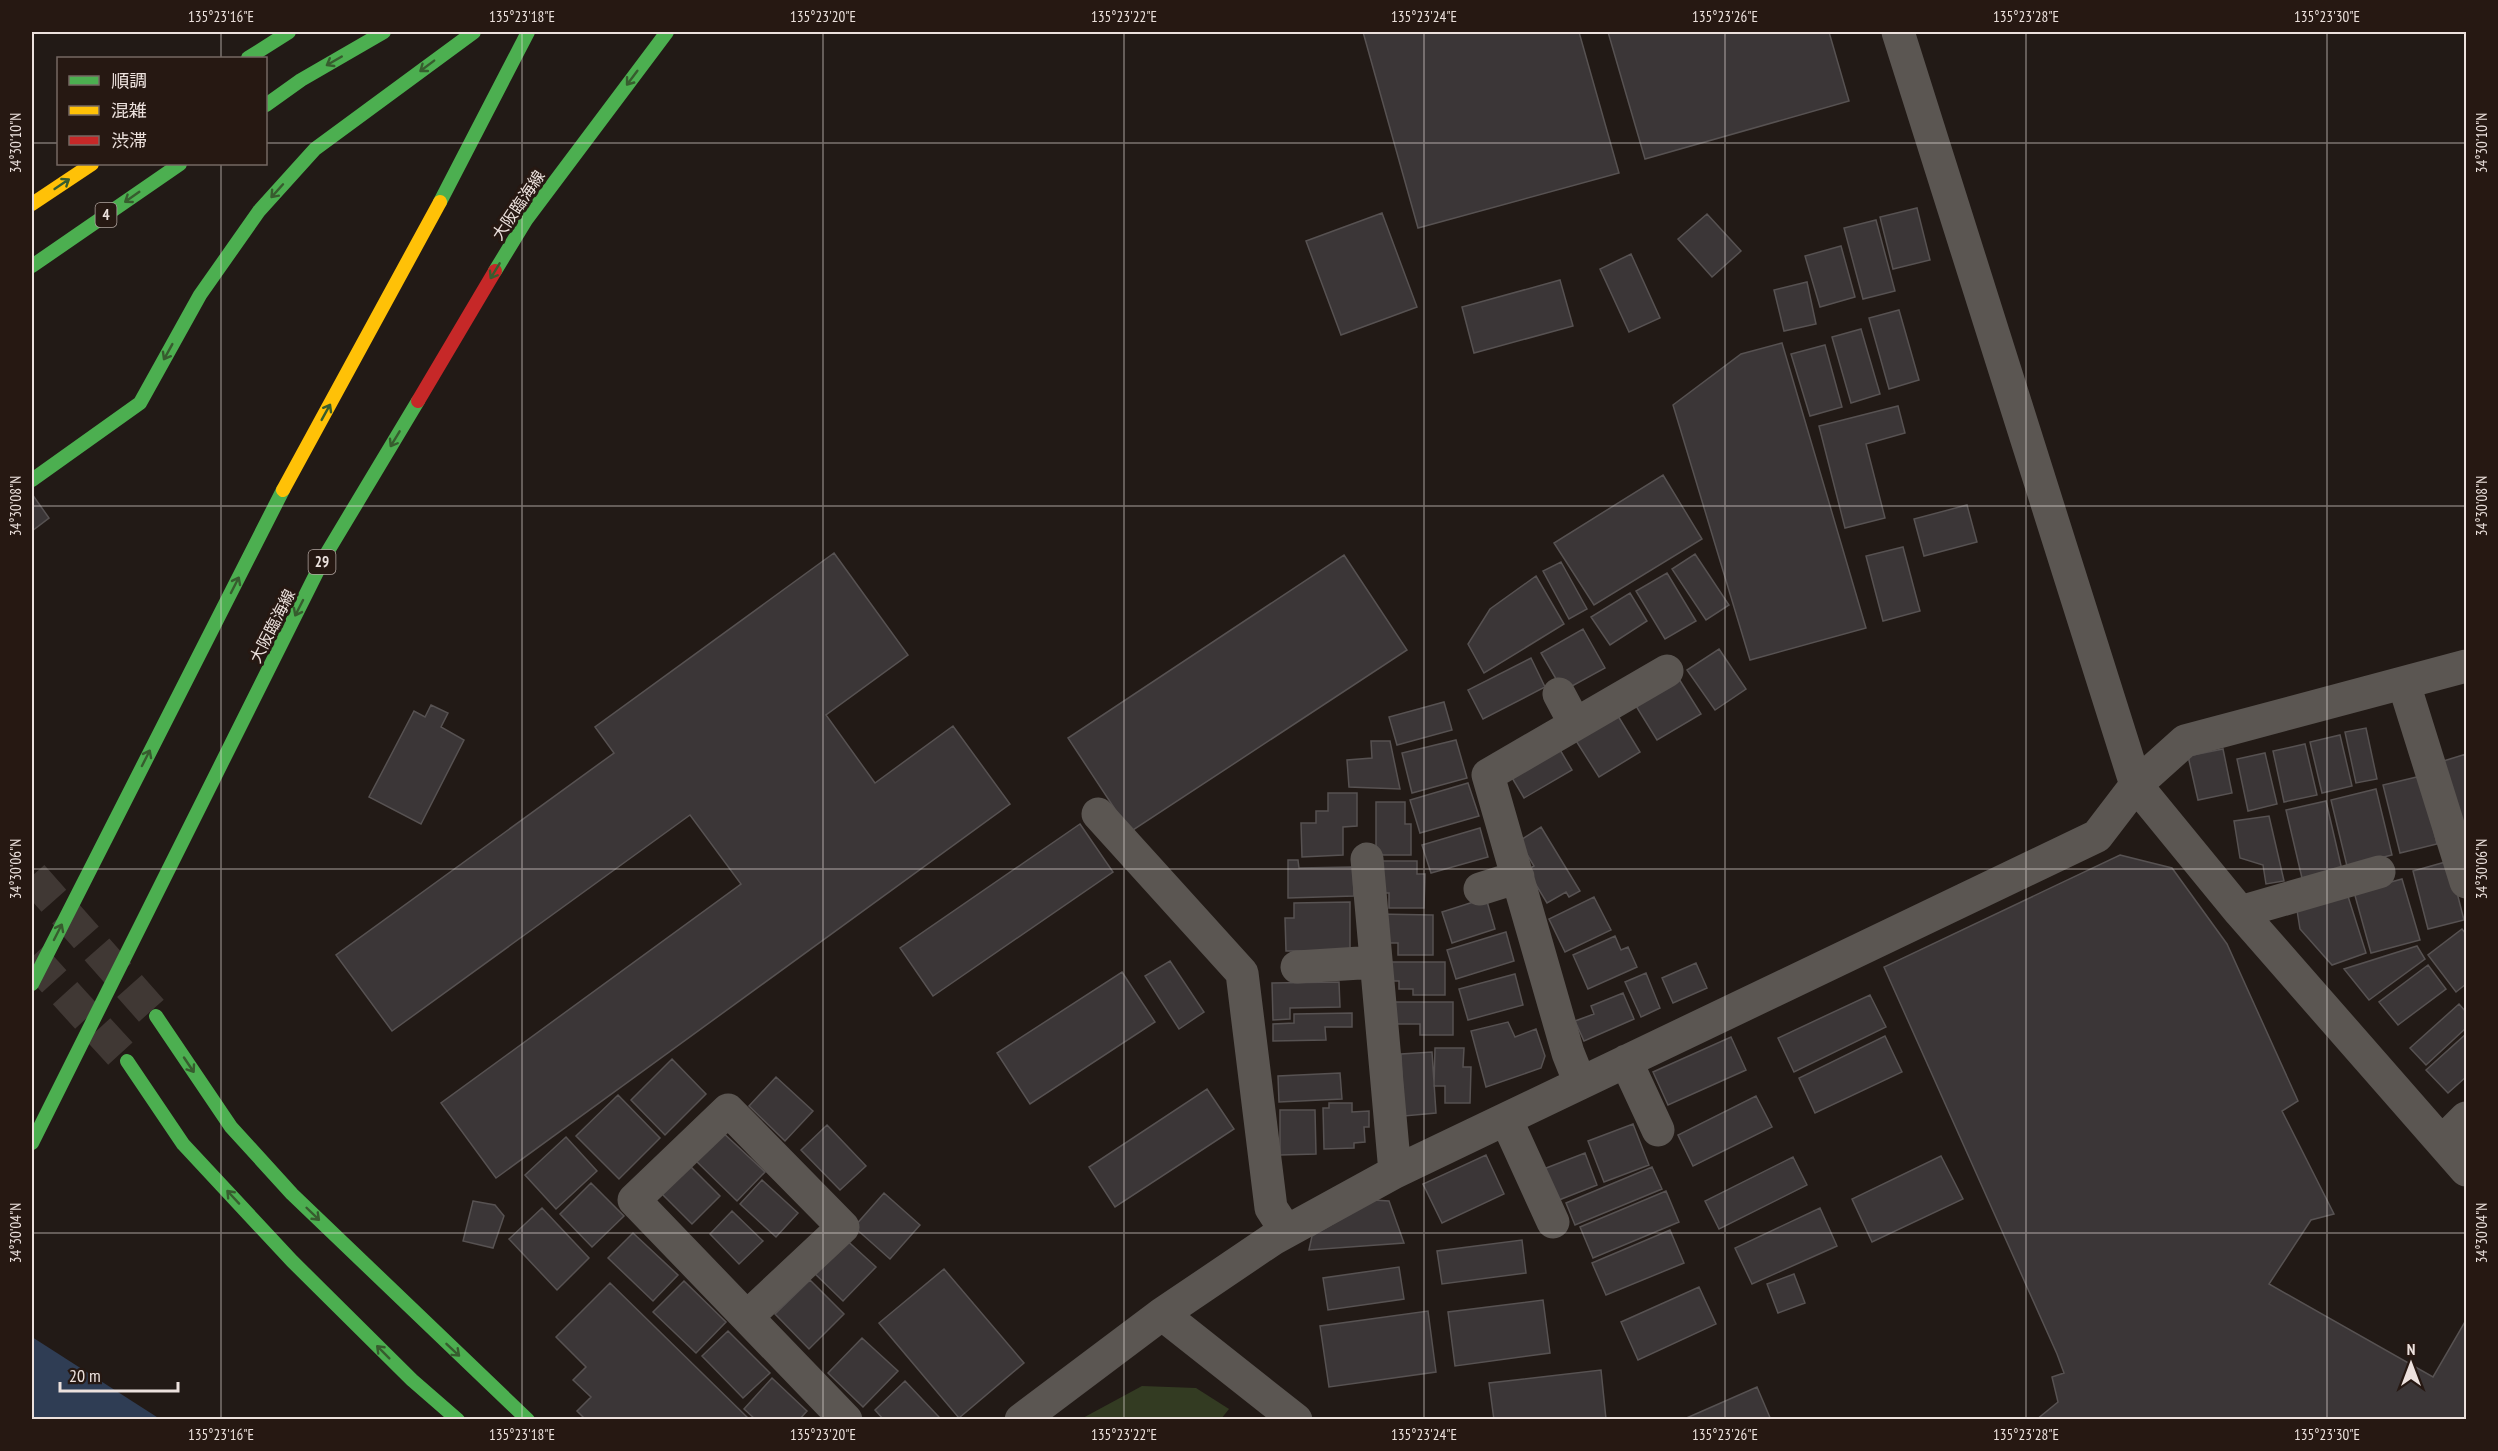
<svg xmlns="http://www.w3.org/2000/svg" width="2498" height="1451" viewBox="0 0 2498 1451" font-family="'PT Sans Narrow','Noto Sans JP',sans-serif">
	<rect width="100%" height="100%" fill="#221a16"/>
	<path fill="#333b22" d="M 1142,1386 L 1196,1388 L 1229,1409 L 1221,1419 L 1081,1419 Z"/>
	<path fill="#2f3d54" d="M 32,1337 L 160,1419 L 32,1419 Z"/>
	<path fill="#3b3637" stroke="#575252" stroke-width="1.5" d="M 1363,32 L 1579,32 L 1619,173 L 1418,228 Z
		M 1608,32 L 1829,32 L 1849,101 L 1645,159 Z
		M 1917,208 L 1930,260 L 1893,269 L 1880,217 Z
		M 1382,213 L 1417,307 L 1341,335 L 1306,241 Z
		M 1707,214 L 1741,251 L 1712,277 L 1678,239 Z
		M 1876,220 L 1895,291 L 1863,299 L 1844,228 Z
		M 1841,246 L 1855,297 L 1820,307 L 1805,256 Z
		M 1631,254 L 1660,318 L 1629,332 L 1600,269 Z
		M 1560,280 L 1573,326 L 1474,353 L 1462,307 Z
		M 1807,282 L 1816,324 L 1784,331 L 1774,290 Z
		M 1899,310 L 1919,380 L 1889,389 L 1869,318 Z
		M 1861,329 L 1880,394 L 1851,403 L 1832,337 Z
		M 1782,343 L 1866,628 L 1750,660 L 1673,405 L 1741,354 Z
		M 1825,345 L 1842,407 L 1810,416 L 1791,354 Z
		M 1898,406 L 1905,433 L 1866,444 L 1885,518 L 1845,528 L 1819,426 Z
		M 1663,475 L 1702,539 L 1594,605 L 1554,543 Z
		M 32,494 L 49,518 L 32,531 Z
		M 1967,505 L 1977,542 L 1924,556 L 1914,519 Z
		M 1903,547 L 1920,611 L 1883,621 L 1866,556 Z
		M 834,553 L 908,655 L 826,715 L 875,783 L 953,726 L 1010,804 L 496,1178 L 441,1103 L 741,884 L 690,815 L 392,1031 L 336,955 L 614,753 L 595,727 Z
		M 1695,554 L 1729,605 L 1706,620 L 1672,569 Z
		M 1344,555 L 1407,650 L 1130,832 L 1068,738 Z
		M 1561,562 L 1587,609 L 1569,619 L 1543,571 Z
		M 1667,573 L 1696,621 L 1665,639 L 1636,591 Z
		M 1536,576 L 1564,624 L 1484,673 L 1468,644 L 1490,609 Z
		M 1630,593 L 1647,621 L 1610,645 L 1591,617 Z
		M 1583,629 L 1605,668 L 1563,691 L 1541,653 Z
		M 1719,649 L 1746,689 L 1715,710 L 1687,670 Z
		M 1531,658 L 1545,687 L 1483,719 L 1468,690 Z
		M 1679,679 L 1701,714 L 1657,740 L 1636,706 Z
		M 1444,702 L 1452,730 L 1397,745 L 1389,717 Z
		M 431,705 L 448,713 L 441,727 L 464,740 L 421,824 L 369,797 L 414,711 L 425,717 Z
		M 1615,711 L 1640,752 L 1599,777 L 1573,736 Z
		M 2366,728 L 2377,779 L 2356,783 L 2345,732 Z
		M 2340,735 L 2352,786 L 2322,793 L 2310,742 Z
		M 1553,738 L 1572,770 L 1524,798 L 1505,766 Z
		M 1456,740 L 1467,778 L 1412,793 L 1402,753 Z
		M 1371,741 L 1390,741 L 1400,789 L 1349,787 L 1347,760 L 1372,758 Z
		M 2305,744 L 2317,795 L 2284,802 L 2273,751 Z
		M 2223,749 L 2232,793 L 2198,800 L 2188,756 Z
		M 2265,753 L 2277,804 L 2248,811 L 2237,759 Z
		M 2466,754 L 2466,832 L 2437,763 Z
		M 2421,776 L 2437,844 L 2400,853 L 2383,785 Z
		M 1468,783 L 1479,816 L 1420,833 L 1410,800 Z
		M 2376,789 L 2392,855 L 2347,866 L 2331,800 Z
		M 1328,793 L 1357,793 L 1357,826 L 1343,827 L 1343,855 L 1302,857 L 1301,823 L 1316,823 L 1316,811 L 1328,811 Z
		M 2326,801 L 2342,870 L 2302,878 L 2286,810 Z
		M 1376,802 L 1405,802 L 1405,824 L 1411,824 L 1411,855 L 1376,855 Z
		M 2269,816 L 2284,881 L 2266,884 L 2263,865 L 2240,858 L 2234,821 Z
		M 1080,824 L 1113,872 L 933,996 L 900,948 Z
		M 1541,827 L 1580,891 L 1569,897 L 1566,892 L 1547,903 L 1527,870 L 1534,866 L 1519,841 Z
		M 1480,828 L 1488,857 L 1431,873 L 1422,845 Z
		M 2120,855 L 2172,868 L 2227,944 L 2298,1101 L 2282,1111 L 2334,1214 L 2311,1220 L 2269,1284 L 2433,1377 L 2466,1320 L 2466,1420 L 2036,1420 L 2058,1402 L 2052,1377 L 2064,1373 L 2057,1354 L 1884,967 Z
		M 1288,860 L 1298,860 L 1299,868 L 1353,867 L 1354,896 L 1288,898 Z
		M 1377,861 L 1417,861 L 1417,874 L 1425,874 L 1424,908 L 1389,908 L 1389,893 L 1377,893 Z
		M 2449,861 L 2464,920 L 2428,929 L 2413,871 Z
		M 2402,879 L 2420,940 L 2371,953 L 2354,892 Z
		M 2346,890 L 2366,953 L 2332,965 L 2300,929 L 2296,904 Z
		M 1594,897 L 1611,930 L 1565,952 L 1549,919 Z
		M 1486,898 L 1495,929 L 1452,943 L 1442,912 Z
		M 1350,902 L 1350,951 L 1286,951 L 1285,918 L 1294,918 L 1294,903 Z
		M 1376,914 L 1433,915 L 1433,955 L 1398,955 L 1398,943 L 1376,943 Z
		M 2462,929 L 2466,934 L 2466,984 L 2456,992 L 2428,955 Z
		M 1506,932 L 1514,961 L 1456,979 L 1447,950 Z
		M 1615,936 L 1621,950 L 1628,947 L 1637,967 L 1588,989 L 1573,955 Z
		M 2417,946 L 2425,959 L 2369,1000 L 2344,969 Z
		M 1170,961 L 1204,1012 L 1179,1029 L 1145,976 Z
		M 1387,962 L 1445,962 L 1445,995 L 1413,995 L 1413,989 L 1399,989 L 1399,981 L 1387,981 Z
		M 1696,963 L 1707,988 L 1673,1003 L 1662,978 Z
		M 2428,965 L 2446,989 L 2398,1025 L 2379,1002 Z
		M 1122,972 L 1155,1022 L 1030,1104 L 997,1053 Z
		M 1646,973 L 1660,1008 L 1641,1017 L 1625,982 Z
		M 1515,974 L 1523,1005 L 1468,1020 L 1459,989 Z
		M 1339,982 L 1340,1007 L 1290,1008 L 1290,1019 L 1273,1020 L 1272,983 Z
		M 1623,993 L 1634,1019 L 1584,1041 L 1575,1021 L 1594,1014 L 1591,1006 Z
		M 1870,995 L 1886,1027 L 1794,1072 L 1778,1038 Z
		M 1393,1002 L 1453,1002 L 1453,1035 L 1420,1035 L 1420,1024 L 1393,1024 Z
		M 2459,1004 L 2466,1012 L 2466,1028 L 2426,1065 L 2410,1048 Z
		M 1352,1013 L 1352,1027 L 1325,1027 L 1326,1040 L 1273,1041 L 1273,1024 L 1294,1023 L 1294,1014 Z
		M 1508,1022 L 1515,1037 L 1536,1029 L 1545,1056 L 1541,1068 L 1486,1087 L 1471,1031 Z
		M 2466,1034 L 2466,1077 L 2448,1093 L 2426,1070 Z
		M 1885,1036 L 1902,1072 L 1815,1113 L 1799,1078 Z
		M 1731,1037 L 1746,1070 L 1668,1105 L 1653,1072 Z
		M 1435,1048 L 1464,1048 L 1463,1067 L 1471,1067 L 1470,1103 L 1445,1103 L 1445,1086 L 1434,1086 Z
		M 1432,1052 L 1436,1113 L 1404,1116 L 1401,1054 Z
		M 672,1059 L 706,1094 L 665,1135 L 631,1100 Z
		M 1340,1073 L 1342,1099 L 1279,1102 L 1278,1076 Z
		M 776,1077 L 813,1111 L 785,1141 L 749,1106 Z
		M 1207,1089 L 1234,1129 L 1115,1207 L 1089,1167 Z
		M 618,1095 L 660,1138 L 619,1179 L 576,1136 Z
		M 1756,1096 L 1772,1127 L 1693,1166 L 1678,1135 Z
		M 1329,1103 L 1352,1103 L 1352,1112 L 1369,1111 L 1369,1127 L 1364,1127 L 1365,1142 L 1354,1143 L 1354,1148 L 1324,1149 L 1323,1108 L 1329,1108 Z
		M 1280,1110 L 1315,1110 L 1316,1154 L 1280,1155 Z
		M 1633,1124 L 1649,1165 L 1604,1182 L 1588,1141 Z
		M 827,1125 L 866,1166 L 840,1190 L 801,1150 Z
		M 719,1129 L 765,1172 L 737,1201 L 692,1157 Z
		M 566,1137 L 597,1171 L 556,1209 L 525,1175 Z
		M 1585,1153 L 1597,1185 L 1554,1202 L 1541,1170 Z
		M 1486,1155 L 1504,1194 L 1442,1223 L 1423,1184 Z
		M 1941,1156 L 1963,1199 L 1872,1242 L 1852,1199 Z
		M 1793,1157 L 1807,1185 L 1719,1229 L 1705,1201 Z
		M 685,1161 L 720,1196 L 692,1224 L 657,1189 Z
		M 1652,1167 L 1662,1189 L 1575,1225 L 1566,1203 Z
		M 762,1180 L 798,1213 L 776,1237 L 740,1204 Z
		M 591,1183 L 624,1216 L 592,1247 L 560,1214 Z
		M 1666,1191 L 1679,1222 L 1593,1258 L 1580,1227 Z
		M 884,1193 L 920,1225 L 890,1259 L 854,1227 Z
		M 1373,1200 L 1389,1201 L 1404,1243 L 1309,1250 L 1312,1236 Z
		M 473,1201 L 495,1205 L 504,1216 L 493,1248 L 463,1241 Z
		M 542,1208 L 589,1258 L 557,1290 L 509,1239 Z
		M 1820,1208 L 1837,1246 L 1752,1284 L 1735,1248 Z
		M 732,1211 L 763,1241 L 739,1264 L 710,1234 Z
		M 1670,1230 L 1684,1263 L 1606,1295 L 1592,1263 Z
		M 633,1233 L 678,1275 L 653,1301 L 608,1258 Z
		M 841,1235 L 876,1267 L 843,1301 L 809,1268 Z
		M 1522,1240 L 1526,1273 L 1442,1284 L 1437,1251 Z
		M 1399,1267 L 1404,1299 L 1328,1310 L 1323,1278 Z
		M 944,1269 L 1024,1363 L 959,1418 L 879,1323 Z
		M 1794,1274 L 1805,1303 L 1778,1313 L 1767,1284 Z
		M 810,1280 L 844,1314 L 809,1349 L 775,1314 Z
		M 684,1281 L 726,1322 L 696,1353 L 653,1312 Z
		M 610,1283 L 750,1420 L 586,1420 L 577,1411 L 591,1397 L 573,1380 L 586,1367 L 556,1337 Z
		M 1699,1287 L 1716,1324 L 1638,1360 L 1621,1322 Z
		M 1543,1300 L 1550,1353 L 1455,1366 L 1448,1312 Z
		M 1428,1311 L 1436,1372 L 1329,1387 L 1320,1326 Z
		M 728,1331 L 770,1373 L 743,1398 L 702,1356 Z
		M 862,1338 L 898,1371 L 863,1407 L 828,1373 Z
		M 1601,1370 L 1606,1419 L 1494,1420 L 1489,1383 Z
		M 772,1378 L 807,1411 L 799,1420 L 756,1420 L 744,1409 Z
		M 905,1381 L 939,1417 L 937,1420 L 884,1420 L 875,1410 Z
		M 1757,1387 L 1771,1420 L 1682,1420 Z"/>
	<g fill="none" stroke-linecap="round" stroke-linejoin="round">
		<path stroke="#403834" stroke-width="33" stroke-dasharray="33 16" stroke-linecap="butt" d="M 32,876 L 156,1016
			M 32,957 L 127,1061"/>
		<path stroke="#5b5652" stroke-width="33" d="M 1898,32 L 2136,785 L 2240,912 L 2466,1170
			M 2404,684 L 2466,882
			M 1559,694 L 1575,724
			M 1098,814 L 1242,973 L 1271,1208 L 1286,1231
			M 1367,859 L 1395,1172
			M 1480,889 L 1518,877
			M 2240,912 L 2379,872
			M 1297,967 L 1376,962
			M 1626,1061 L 1658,1130
			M 1580,1083 L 1568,1053 L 1488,775 L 1667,671
			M 1506,1119 L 1553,1222
			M 2443,1141 L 2466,1118
			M 1162,1314 L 1296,1420
			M 747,1317 L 843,1227 L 728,1110 L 634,1200 L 846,1420
			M 1021,1420 L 1162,1314 L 1273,1239 L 1395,1172 L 2097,836 L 2136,785 L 2185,741 L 2466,666"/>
		<path stroke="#4caf50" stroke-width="14" d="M 248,58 L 289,32
			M 266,105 L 301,80 L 384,32
			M 440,202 L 528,32
			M 32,266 L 180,164
			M 495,271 L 526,220 L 667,32
			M 32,480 L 140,403 L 200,295 L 259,211 L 315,149 L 474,32
			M 32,984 L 283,490
			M 156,1016 L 231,1127 L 292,1194 L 528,1420
			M 127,1061 L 183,1144 L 292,1261 L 412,1380 L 458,1420
			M 32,1143 L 325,556 L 418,401"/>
		<path stroke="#ffc107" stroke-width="14" d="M 32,204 L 92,164
			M 283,490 L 440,202"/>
		<path stroke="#c62828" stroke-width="14" d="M 418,401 L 495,271"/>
	</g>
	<defs><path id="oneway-shaft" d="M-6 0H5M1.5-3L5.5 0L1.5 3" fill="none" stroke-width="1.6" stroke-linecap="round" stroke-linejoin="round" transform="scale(1.5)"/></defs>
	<g stroke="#375c2e">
		<use href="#oneway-shaft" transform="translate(334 61) rotate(150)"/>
		<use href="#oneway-shaft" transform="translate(427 66) rotate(143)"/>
		<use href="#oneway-shaft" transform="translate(632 78) rotate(127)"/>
		<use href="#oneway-shaft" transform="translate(62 184) rotate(-34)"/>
		<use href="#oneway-shaft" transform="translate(277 191) rotate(132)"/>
		<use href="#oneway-shaft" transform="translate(132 197) rotate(145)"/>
		<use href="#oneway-shaft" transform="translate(495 271) rotate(121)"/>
		<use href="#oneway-shaft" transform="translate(168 352) rotate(119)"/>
		<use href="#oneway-shaft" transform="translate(326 412) rotate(-61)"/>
		<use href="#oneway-shaft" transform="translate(395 439) rotate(121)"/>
		<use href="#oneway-shaft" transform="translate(235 585) rotate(-63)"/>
		<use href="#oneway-shaft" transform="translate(299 608) rotate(117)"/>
		<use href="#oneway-shaft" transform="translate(146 758) rotate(-63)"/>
		<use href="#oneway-shaft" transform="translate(58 932) rotate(-63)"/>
		<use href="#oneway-shaft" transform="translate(189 1065) rotate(56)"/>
		<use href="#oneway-shaft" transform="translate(233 1197) rotate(-133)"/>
		<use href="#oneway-shaft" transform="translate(313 1214) rotate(44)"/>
		<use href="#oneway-shaft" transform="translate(453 1350) rotate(43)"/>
		<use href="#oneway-shaft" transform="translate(383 1352) rotate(-135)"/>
	</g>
	<path fill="none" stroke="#ece1dd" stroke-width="1.5" stroke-opacity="0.45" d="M 221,32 L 221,58M 522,32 L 522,1420M 823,32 L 823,1420M 1124,32 L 1124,1420M 1424,32 L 1424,1420M 1725,32 L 1725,1420M 2026,32 L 2026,1420M 2327,32 L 2327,1420M 32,143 L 58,143M 266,143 L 2466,143M 221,164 L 221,1420M 32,506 L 2466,506M 32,869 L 2466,869M 32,1233 L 2466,1233"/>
	<g text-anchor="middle" stroke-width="6" stroke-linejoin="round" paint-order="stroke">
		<g fill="#261812" stroke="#b1a5a0" stroke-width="1.5">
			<rect x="95.5" y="203" width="21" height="24" rx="4.5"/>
			<rect x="308.5" y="550" width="27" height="24" rx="4.5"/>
		</g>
		<g font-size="15" font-weight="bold" fill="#ece1dd">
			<text x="106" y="220">4</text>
			<text x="322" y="567">29</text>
		</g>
		<g font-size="16" fill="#ece1dd" stroke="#261812">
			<text transform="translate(518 205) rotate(-56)" y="6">大阪臨海線</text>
			<text transform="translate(272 626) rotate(-63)" y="6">大阪臨海線</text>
		</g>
	</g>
	<rect width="2498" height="1451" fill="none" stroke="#261812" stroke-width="66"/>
	<rect x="57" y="57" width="210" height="108" fill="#261812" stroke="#756863" stroke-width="1.5"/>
	<rect x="69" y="76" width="30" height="9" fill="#4caf50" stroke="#756863" stroke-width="1.5"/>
	<text x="111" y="87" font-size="18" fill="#ece1dd">順調</text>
	<rect x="69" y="106" width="30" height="9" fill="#ffc107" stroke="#756863" stroke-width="1.5"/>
	<text x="111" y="117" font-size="18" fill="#ece1dd">混雑</text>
	<rect x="69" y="136" width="30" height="9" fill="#c62828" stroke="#756863" stroke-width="1.5"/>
	<text x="111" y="147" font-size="18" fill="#ece1dd">渋滞</text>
	<g transform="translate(2411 1364)" stroke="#261812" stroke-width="4.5" paint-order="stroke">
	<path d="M0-4.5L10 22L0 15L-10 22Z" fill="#ece1dd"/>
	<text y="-9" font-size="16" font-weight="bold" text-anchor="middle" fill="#ece1dd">N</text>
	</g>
	<path d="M60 1382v9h118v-9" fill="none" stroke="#ece1dd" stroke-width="3"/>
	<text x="69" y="1382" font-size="18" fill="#ece1dd" stroke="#261812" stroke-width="4.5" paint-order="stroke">20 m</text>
	<rect x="33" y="33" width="2432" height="1385" fill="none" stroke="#ece1dd" stroke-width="2"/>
	<g font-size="15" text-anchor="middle" fill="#ece1dd">
		<text x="221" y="22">135°23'16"E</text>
		<text x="522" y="22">135°23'18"E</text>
		<text x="823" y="22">135°23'20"E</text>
		<text x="1124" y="22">135°23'22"E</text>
		<text x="1424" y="22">135°23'24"E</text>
		<text x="1725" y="22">135°23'26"E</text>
		<text x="2026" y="22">135°23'28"E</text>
		<text x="2327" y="22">135°23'30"E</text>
		<text transform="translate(16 143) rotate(-90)" y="5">34°30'10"N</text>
		<text transform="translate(2482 143) rotate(-90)" y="5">34°30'10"N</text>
		<text transform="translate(16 506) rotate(-90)" y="5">34°30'08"N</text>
		<text transform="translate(2482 506) rotate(-90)" y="5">34°30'08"N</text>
		<text transform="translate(16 869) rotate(-90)" y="5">34°30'06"N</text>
		<text transform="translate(2482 869) rotate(-90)" y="5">34°30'06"N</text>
		<text transform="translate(16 1233) rotate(-90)" y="5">34°30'04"N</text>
		<text transform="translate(2482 1233) rotate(-90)" y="5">34°30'04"N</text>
		<text x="221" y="1440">135°23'16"E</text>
		<text x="522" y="1440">135°23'18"E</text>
		<text x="823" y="1440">135°23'20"E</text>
		<text x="1124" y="1440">135°23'22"E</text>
		<text x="1424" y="1440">135°23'24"E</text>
		<text x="1725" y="1440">135°23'26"E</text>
		<text x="2026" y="1440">135°23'28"E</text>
		<text x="2327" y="1440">135°23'30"E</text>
	</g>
</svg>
